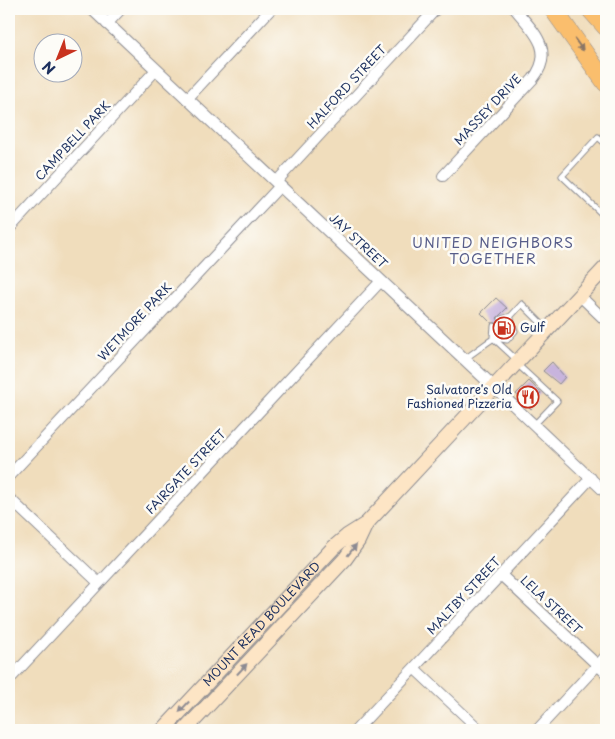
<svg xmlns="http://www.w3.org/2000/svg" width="615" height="739" viewBox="0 0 615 739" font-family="'Playpen Sans',sans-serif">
	<rect width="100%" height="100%" fill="#fdfcf7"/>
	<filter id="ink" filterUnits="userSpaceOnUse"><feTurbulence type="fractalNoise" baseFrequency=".02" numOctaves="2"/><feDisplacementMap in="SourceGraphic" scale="10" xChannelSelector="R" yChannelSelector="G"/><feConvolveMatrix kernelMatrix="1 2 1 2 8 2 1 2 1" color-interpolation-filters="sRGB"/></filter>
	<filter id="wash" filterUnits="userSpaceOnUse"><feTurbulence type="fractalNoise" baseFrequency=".0096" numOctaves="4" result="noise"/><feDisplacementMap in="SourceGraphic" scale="20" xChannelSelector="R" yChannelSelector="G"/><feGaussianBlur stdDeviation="1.12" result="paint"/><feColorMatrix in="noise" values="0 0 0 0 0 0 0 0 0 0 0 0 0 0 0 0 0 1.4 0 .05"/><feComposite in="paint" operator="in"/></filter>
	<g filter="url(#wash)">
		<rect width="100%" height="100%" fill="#f0ddbc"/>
		<g id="blocks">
			<path fill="#c8b4dd" d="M 496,298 L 507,308 L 497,318 L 509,331 L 506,334 L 497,323 L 491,323 L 481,313 Z
				M 552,362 L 565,377 L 559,384 L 543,371 Z
				M 529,381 L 541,393 L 535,399 L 538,402 L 531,409 L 516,394 Z"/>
		</g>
	</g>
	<g filter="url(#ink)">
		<use href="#blocks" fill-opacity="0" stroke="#86868d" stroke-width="1"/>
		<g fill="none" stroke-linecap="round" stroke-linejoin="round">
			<g stroke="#86868d" stroke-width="7">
				<path id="service" d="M 606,144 L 598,137 L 562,176 L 603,215 L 606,215
					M 501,319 L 511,316 L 505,323
					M 494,326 L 493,337 L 499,331
					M 510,327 L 511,316 L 522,304 L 547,329
					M 493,338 L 518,361
					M 495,338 L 507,340 L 515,331 L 511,319
					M 464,359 C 476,352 491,338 502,334
					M 517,364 L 557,401 L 534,425"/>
			</g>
			<g stroke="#86868d" stroke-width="12">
				<path id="minor" d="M 107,24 L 121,9
					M 187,99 L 271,9
					M 443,176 L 533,79 C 556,50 533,31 515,9
					M 276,182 L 436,9
					M 9,229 L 156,70
					M 579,295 L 606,321
					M 494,387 L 606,493
					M 9,476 L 280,186
					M 9,498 L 99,583
					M 501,575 L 606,673
					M 414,668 L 480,730
					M 9,680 L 381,281
					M 356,730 L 591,478
					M 537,730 L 606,656"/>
			</g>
			<g stroke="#86868d" stroke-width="13">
				<path id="tertiary" d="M 92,9 L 494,387"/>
			</g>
			<g stroke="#86868d" stroke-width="16">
				<g id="secondary">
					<path id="s1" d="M 163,730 L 334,547 L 347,536 L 366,524 L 606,267"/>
					<path d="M 185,730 L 345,559 L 358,541 L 366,524"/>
				</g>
			</g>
			<g stroke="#86868d" stroke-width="19">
				<path id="motorway" d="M 553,9 L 606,83
					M 590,9 L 606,27"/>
			</g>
			<use href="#service" stroke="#fff" stroke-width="5"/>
			<use href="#minor" stroke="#fff" stroke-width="10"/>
			<use href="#tertiary" stroke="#fff" stroke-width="11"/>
			<use href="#secondary" stroke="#fde5c5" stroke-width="14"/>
			<use href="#motorway" stroke="#fabe6d" stroke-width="18"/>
		</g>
		<defs><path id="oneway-solid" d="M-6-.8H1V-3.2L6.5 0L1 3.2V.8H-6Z" transform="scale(1.25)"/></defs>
		<use fill="#8a7666" href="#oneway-solid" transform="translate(579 45) rotate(54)"/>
		<g fill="#8c8a92">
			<use href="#oneway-solid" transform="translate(352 550) rotate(-52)"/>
			<use href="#oneway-solid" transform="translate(242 669) rotate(-47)"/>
			<use href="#oneway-solid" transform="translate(184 707) rotate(133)"/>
		</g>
	</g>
	<defs>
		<g id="fuel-ring" transform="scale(1.125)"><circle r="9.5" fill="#fdfcf7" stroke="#c8321e" stroke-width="1.5"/><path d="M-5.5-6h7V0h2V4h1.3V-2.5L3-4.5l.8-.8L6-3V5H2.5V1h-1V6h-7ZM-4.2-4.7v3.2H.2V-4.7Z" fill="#c8321e"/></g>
		<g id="restaurant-ring" transform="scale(1.125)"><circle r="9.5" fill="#fdfcf7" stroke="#c8321e" stroke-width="1.5"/><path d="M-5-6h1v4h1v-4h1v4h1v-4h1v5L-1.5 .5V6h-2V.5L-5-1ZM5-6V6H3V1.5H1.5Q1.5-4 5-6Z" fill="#c8321e"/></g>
	</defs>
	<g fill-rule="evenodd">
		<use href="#fuel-ring" x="504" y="328"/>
		<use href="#restaurant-ring" x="528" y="397"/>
	</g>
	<g text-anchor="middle" stroke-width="5" stroke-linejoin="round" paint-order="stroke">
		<g font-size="12" fill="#1b2f5e" stroke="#fdfcf7">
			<text transform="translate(347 87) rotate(-47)" y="4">HALFORD STREET</text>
			<text transform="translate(488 110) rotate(-47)" y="4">MASSEY DRIVE</text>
			<text transform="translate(73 141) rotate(-47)" y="4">CAMPBELL PARK</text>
			<text transform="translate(358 241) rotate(43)" y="4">JAY STREET</text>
			<text transform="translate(135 322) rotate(-47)" y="4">WETMORE PARK</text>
			<text transform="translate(186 472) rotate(-47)" y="4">FAIRGATE STREET</text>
			<text transform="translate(464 596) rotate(-47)" y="4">MALTBY STREET</text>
			<text transform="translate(551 605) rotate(43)" y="4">LELA STREET</text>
			<text dy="4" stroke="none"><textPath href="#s1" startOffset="145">MOUNT READ BOULEVARD</textPath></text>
		</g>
		<g font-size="12" fill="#1b2f5e" stroke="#fdfcf7" text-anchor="start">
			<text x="520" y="332">Gulf</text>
			<text x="512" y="394" text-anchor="end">Salvatore's Old<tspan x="512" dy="14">Fashioned Pizzeria</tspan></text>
		</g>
		<g font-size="14" letter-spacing="1" fill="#585e8a" stroke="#fdfcf7">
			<text x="493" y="248">UNITED NEIGHBORS<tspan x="493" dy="16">TOGETHER</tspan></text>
		</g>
	</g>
	<rect width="615" height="739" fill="none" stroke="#fdfcf7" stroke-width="30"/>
	<g transform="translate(58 58) rotate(223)"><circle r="24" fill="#fdfcf7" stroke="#a3aaba"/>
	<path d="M0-4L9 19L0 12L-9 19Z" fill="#c8321e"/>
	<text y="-8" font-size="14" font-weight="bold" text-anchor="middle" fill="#1b2f5e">N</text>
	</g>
</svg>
